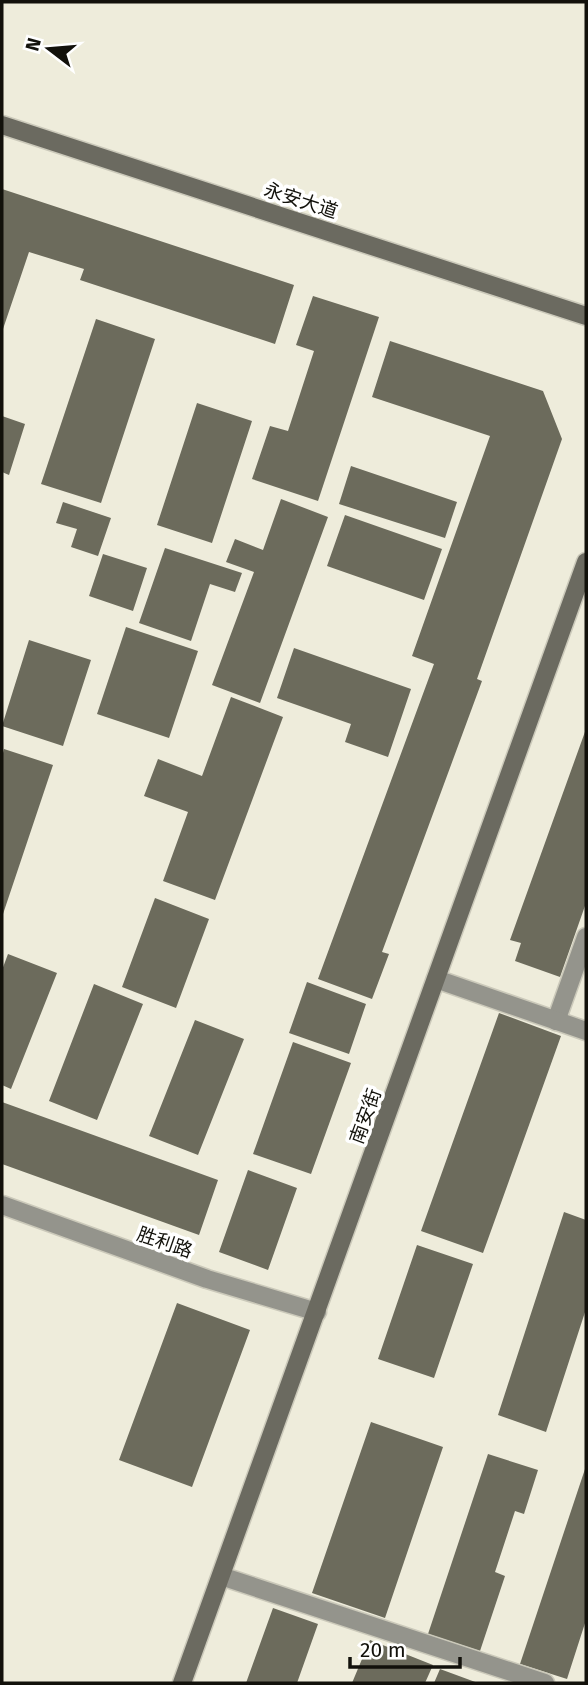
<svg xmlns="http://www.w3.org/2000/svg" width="588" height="1685" viewBox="0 0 588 1685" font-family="'Fira Sans','Noto Sans SC',sans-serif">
	<rect width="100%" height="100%" fill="#eeecdb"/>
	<path fill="#6c6b5c" d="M 2,189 L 294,285 L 275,344 L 80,280 L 84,269 L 29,252 L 2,332 Z
		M 313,296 L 379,317 L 318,501 L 252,479 L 270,426 L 288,431 L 314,351 L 296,345 Z
		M 96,319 L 155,339 L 101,503 L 41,484 Z
		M 390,341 L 543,391 L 562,439 L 477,679 L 482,681 L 382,952 L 389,954 L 372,999 L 318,979 L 434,664 L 412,656 L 490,436 L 372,397 Z
		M 197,403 L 252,421 L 212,543 L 157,525 Z
		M 2,416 L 25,424 L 9,475 L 2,472 Z
		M 351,466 L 457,502 L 445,538 L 339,504 Z
		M 281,499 L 328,517 L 260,703 L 212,685 L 254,572 L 226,562 L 235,539 L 263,550 Z
		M 63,502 L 111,518 L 98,556 L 71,547 L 77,529 L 56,523 Z
		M 345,515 L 442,549 L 424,600 L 327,566 Z
		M 165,548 L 242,573 L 235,592 L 210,584 L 191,641 L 139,623 Z
		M 103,554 L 147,568 L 133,611 L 89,596 Z
		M 126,627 L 198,651 L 169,738 L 97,714 Z
		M 29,640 L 91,660 L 63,746 L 2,726 Z
		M 294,648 L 411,689 L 388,757 L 345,742 L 351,724 L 277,698 Z
		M 231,697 L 283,717 L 215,900 L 163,881 L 188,812 L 144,796 L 158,759 L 202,776 Z
		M 586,729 L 586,903 L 560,977 L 515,961 L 521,943 L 510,940 Z
		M 4,749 L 53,765 L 2,917 L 2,757 Z
		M 155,898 L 209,919 L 176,1008 L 122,987 Z
		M 8,954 L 57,973 L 11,1089 L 2,1085 L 2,970 Z
		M 307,982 L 366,1004 L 349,1054 L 289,1033 Z
		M 94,984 L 143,1004 L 97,1120 L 49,1101 Z
		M 499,1013 L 561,1036 L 483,1253 L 421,1231 Z
		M 195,1020 L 244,1039 L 198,1155 L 149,1136 Z
		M 293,1042 L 351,1063 L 311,1174 L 253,1154 Z
		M 2,1102 L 218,1180 L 199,1235 L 2,1164 Z
		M 248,1170 L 297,1188 L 268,1270 L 219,1252 Z
		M 564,1212 L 586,1220 L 586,1309 L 546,1432 L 498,1415 Z
		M 417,1245 L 473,1264 L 434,1378 L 378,1359 Z
		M 177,1303 L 250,1330 L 192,1487 L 119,1460 Z
		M 371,1422 L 443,1447 L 385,1618 L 312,1593 Z
		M 488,1454 L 538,1470 L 524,1514 L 515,1511 L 495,1572 L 505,1576 L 480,1651 L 428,1634 Z
		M 586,1466 L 586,1620 L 567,1679 L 520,1664 Z
		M 273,1608 L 318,1624 L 297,1683 L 246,1683 Z
		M 370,1640 L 433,1665 L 425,1683 L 352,1683 Z
		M 440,1669 L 478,1683 L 434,1683 Z"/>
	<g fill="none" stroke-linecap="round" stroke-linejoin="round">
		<g stroke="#cbc9ba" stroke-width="21">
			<path id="lane" d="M 556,1021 L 586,937"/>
		</g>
		<g stroke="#cbc9ba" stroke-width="21">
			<path id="street" d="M 436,979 L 586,1031
				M 2,1205 L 207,1279 L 317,1312
				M 221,1576 L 545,1683"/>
		</g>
		<g stroke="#cbc9ba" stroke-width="21">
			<path id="secondary" d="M 2,125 L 586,316
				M 182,1683 L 586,562"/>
		</g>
		<use href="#lane" stroke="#94948c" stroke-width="18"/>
		<use href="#street" stroke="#94948c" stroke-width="18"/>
		<use href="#secondary" stroke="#6b6a60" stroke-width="18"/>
	</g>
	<g text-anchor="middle" stroke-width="7" stroke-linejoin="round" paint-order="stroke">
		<g font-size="19" fill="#12110b" stroke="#fff">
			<text transform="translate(301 200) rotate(18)" y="7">永安大道</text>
			<text transform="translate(365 1116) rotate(-70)" y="7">南安街</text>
			<text transform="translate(165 1242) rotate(19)" y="7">胜利路</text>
		</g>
	</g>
	<rect width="588" height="1685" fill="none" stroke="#12110b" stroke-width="7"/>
	<g transform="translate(49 49) rotate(286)" stroke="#ffffff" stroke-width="5" paint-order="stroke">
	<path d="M0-5L12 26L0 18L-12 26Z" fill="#12110b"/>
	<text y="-10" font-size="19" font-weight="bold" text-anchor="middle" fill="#12110b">N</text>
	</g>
	<path d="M350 1657v10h110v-10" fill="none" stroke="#12110b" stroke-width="3.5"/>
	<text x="360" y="1657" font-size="21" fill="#12110b" stroke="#ffffff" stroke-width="5" paint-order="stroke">20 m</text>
</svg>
